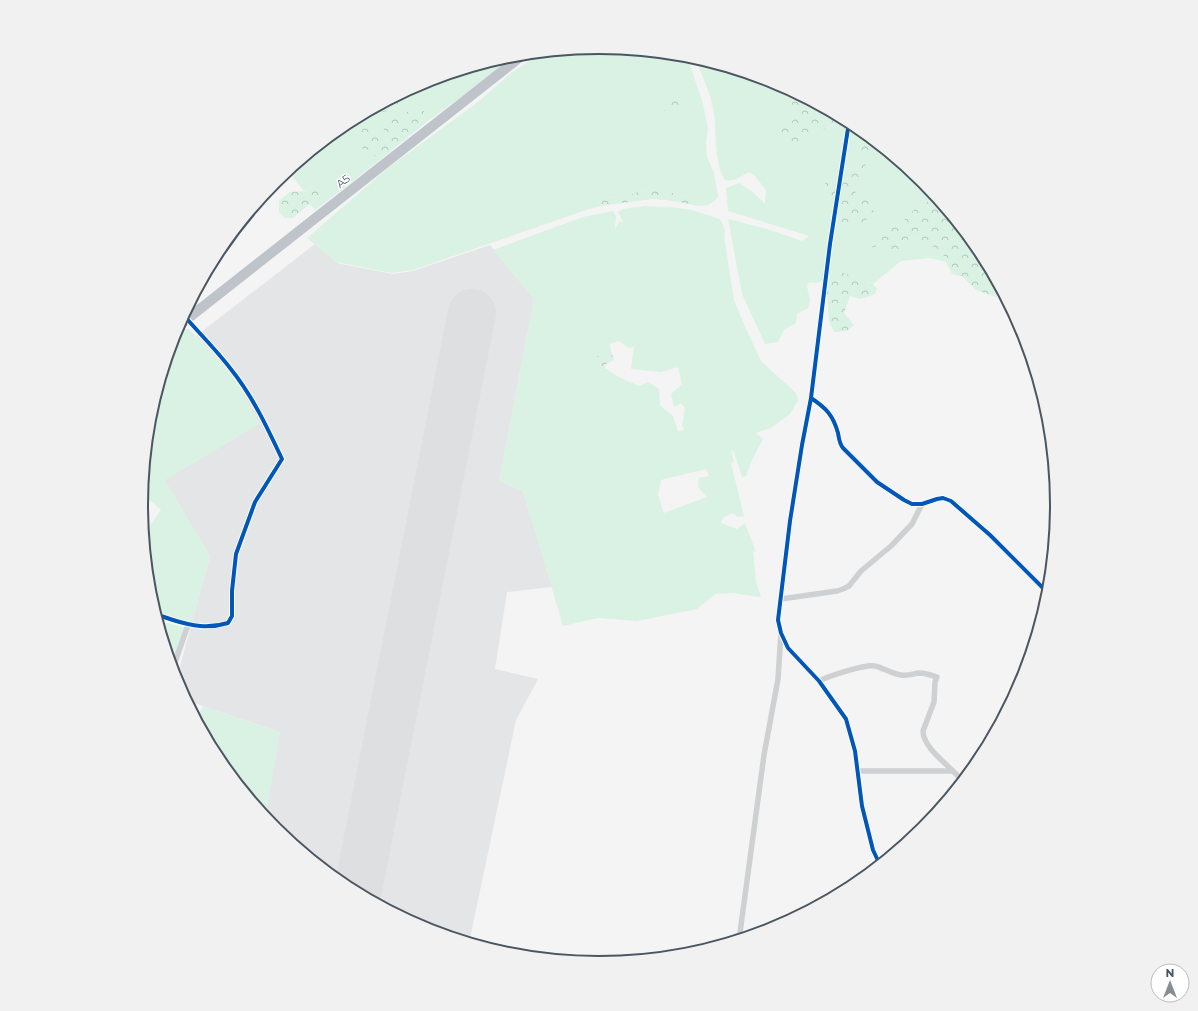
<svg xmlns="http://www.w3.org/2000/svg" width="1198" height="1011" viewBox="0 0 1198 1011" font-family="Montserrat,sans-serif">
	<defs>
		<pattern id="forest-crowns" width="20" height="18" patternUnits="userSpaceOnUse"><rect width="20" height="18" fill="#d9f2e3"/><path d="M2 6a3 3 0 1 1 6 0M12 15a3 3 0 1 1 6 0" fill="none" stroke="#b2c7bb"/></pattern>
	</defs>
	<rect width="100%" height="100%" fill="#f4f4f4"/>
	<path fill="#e4e5e7" d="M 315,244 L 336,262 L 341,264 L 393,274 L 413,271 L 490,245 L 534,299 L 499,481 L 523,491 L 552,587 L 507,592 L 495,669 L 538,679 L 516,720 L 469,943 L 423,929 L 344,887 L 275,830 L 265,817 L 280,732 L 185,700 L 176,681 L 210,556 L 164,480 L 259,424 L 230,372 L 196,336 Z"/>
	<path fill="#d9f2e3" fill-rule="evenodd" d="M 599,47 L 687,56 L 703,104 L 708,129 L 706,143 L 707,157 L 714,173 L 718,197 C 713,203 708,206 700,206 L 701,202 L 690,196 L 674,195 L 668,189 L 660,188 L 634,193 L 629,196 L 615,198 L 606,197 L 599,203 L 601,206 L 589,209 L 413,270 L 392,273 L 336,262 L 307,238 L 388,168 L 478,102 L 511,73 L 541,53 Z
		M 510,56 L 512,56 L 499,67 L 497,71 L 429,120 L 423,111 L 387,119 L 383,132 L 365,126 L 374,156 L 386,155 L 352,182 L 315,210 L 310,204 L 323,192 L 314,187 L 307,191 L 303,190 L 288,171 L 344,124 L 369,111 L 373,113 L 398,105 L 406,92 L 424,82 Z
		M 696,58 L 775,82 L 794,92 L 791,102 L 798,116 L 790,123 L 821,130 L 833,126 L 863,135 L 865,133 L 923,181 L 937,197 L 918,206 L 900,224 L 882,228 L 878,245 L 883,240 L 900,241 L 916,238 L 942,251 L 946,262 L 930,258 L 901,261 L 873,284 L 860,278 L 843,273 L 817,283 L 809,282 L 807,286 L 810,301 L 808,308 L 797,314 L 796,323 L 784,330 L 778,342 L 765,344 L 742,294 L 728,219 L 767,229 L 802,241 L 809,236 L 728,211 L 726,188 L 739,183 L 754,193 L 765,204 L 766,190 L 755,176 L 749,172 C 741,176 735,182 725,180 C 723,177 721,173 720,169 C 714,150 717,128 713,108 C 710,91 701,75 696,58 ZM 860,145 L 875,154 L 869,159 L 854,185 L 856,194 L 862,199 L 832,215 L 828,198 L 836,177 L 845,169 L 852,168 L 862,158 Z
		M 644,206 L 670,207 L 692,210 L 720,219 L 725,230 L 724,236 L 734,300 L 746,329 L 761,361 L 796,393 L 798,400 L 790,414 L 771,428 L 756,433 L 763,439 L 752,460 L 746,476 L 742,477 L 734,452 L 731,450 L 734,462 L 731,463 L 744,516 L 738,517 L 732,513 L 723,518 L 721,523 L 737,529 L 745,523 L 756,552 L 753,550 L 756,582 L 761,596 L 759,597 L 733,593 L 715,594 L 697,609 L 637,621 L 598,618 L 563,626 L 523,491 L 499,481 L 534,299 L 493,250 L 583,217 L 613,211 L 616,216 L 615,229 L 619,222 L 623,222 L 618,212 L 623,209 ZM 619,341 L 629,348 L 634,347 L 631,369 L 661,372 L 678,367 L 682,384 L 671,394 L 674,407 L 681,403 L 685,408 L 682,426 L 684,430 L 678,431 L 673,416 L 660,406 L 659,389 L 648,382 L 639,386 L 619,377 L 605,368 L 601,371 L 593,361 L 603,351 L 611,351 L 610,344 ZM 706,469 L 709,476 L 699,478 L 698,487 L 704,494 L 707,497 L 664,513 L 658,495 L 661,480 Z
		M 182,329 L 189,329 L 230,372 L 245,396 L 259,424 L 165,480 L 210,556 L 192,622 L 166,616 L 154,610 L 149,595 L 143,535 L 161,510 L 142,493 L 149,416 L 175,332 Z
		M 156,618 L 167,623 L 186,628 L 173,671 Z
		M 203,706 L 280,732 L 265,817 L 218,760 L 196,720 Z"/>
	<path fill="url(#forest-crowns)" d="M 406,92 C 400,102 395,111 382,112 C 377,113 374,114 369,111 Z
		M 794,92 L 854,124 L 865,133 L 863,135 L 833,126 L 821,130 L 802,140 L 785,145 L 778,137 L 783,124 L 790,123 L 798,116 L 791,102 Z
		M 674,95 L 682,103 L 678,109 L 662,111 L 661,108 L 665,105 L 666,97 Z
		M 413,110 L 423,110 L 429,120 L 386,155 L 374,156 L 360,147 L 360,132 L 365,125 L 383,132 L 387,119 Z
		M 867,140 L 876,143 L 875,154 L 869,159 L 854,185 L 856,194 L 863,199 L 871,196 L 876,200 L 873,212 L 862,225 L 846,226 L 832,215 L 828,198 L 822,192 L 827,179 L 836,177 L 845,169 L 852,168 L 861,158 L 860,145 Z
		M 320,186 L 324,192 L 293,218 L 285,218 L 279,212 L 279,201 L 290,192 L 307,191 L 314,187 Z
		M 660,188 L 668,189 L 675,195 L 690,196 L 701,202 L 700,206 L 666,200 L 652,199 L 601,206 L 599,203 L 599,199 L 606,197 L 615,198 L 629,196 L 634,193 Z
		M 937,197 L 980,251 L 1005,297 L 993,296 L 976,290 L 963,277 L 952,274 L 946,262 L 942,251 L 916,238 L 900,241 L 899,250 L 894,252 L 886,249 L 883,240 L 874,248 L 870,246 L 882,228 L 900,224 L 918,206 Z
		M 843,273 C 855,276 868,279 877,288 L 875,294 L 861,299 L 850,296 L 844,313 L 854,325 L 847,331 L 834,332 L 829,321 L 826,279 Z
		M 603,351 L 611,351 L 614,360 L 606,364 L 605,368 L 601,371 L 592,361 Z"/>
	<g fill="none" stroke-linecap="round" stroke-linejoin="round">
		<path stroke="#dedfe0" stroke-width="48" d="M 357,894 L 472,313"/>
		<path stroke="#ced0d2" stroke-width="5.5" d="M 849,122 L 830,244 L 811,398 L 802,445 L 790,521 L 778,620 L 781,633 L 788,648 L 819,681 L 846,719 L 855,751 L 862,806 L 873,850 L 880,865
			M 811,398 C 826,408 833,415 838,433 C 839,438 839,443 843,448 L 877,482 L 904,500 L 912,504 L 922,504 L 937,499 L 943,498 L 951,501 L 990,535 L 1049,594
			M 781,599 L 837,591 L 843,589 L 849,586 L 861,571 L 891,546 L 912,524 L 922,504
			M 155,614 C 161,616 167,618 173,620 C 192,626 208,629 228,623 L 232,616 L 232,591 L 236,554 L 255,502 L 282,459 C 267,427 252,395 230,368 C 217,351 201,335 187,319
			M 172,671 L 188,625
			M 819,681 C 829,676 865,664 875,666 C 884,668 892,674 901,675 C 907,676 913,674 919,673 C 925,673 931,675 937,677 L 935,682 L 934,702 L 923,731 C 923,746 943,761 953,771
			M 858,771 L 953,771 L 963,781
			M 739,940 L 764,755 L 778,679 L 781,633"/>
		<path stroke="#bec4c9" stroke-width="10" d="M 177,327 L 524,54"/>
		<g stroke="#fff" stroke-width="6">
			<path id="cycleway" d="M 849,122 L 830,244 L 811,398 L 802,445 L 790,521 L 778,620 L 781,633 L 788,648 L 819,681 L 846,719 L 855,751 L 862,806 L 873,850 L 880,865
				M 811,398 C 826,408 833,415 838,433 C 839,438 839,443 843,448 L 877,482 L 904,500 L 912,504 L 922,504 L 937,499 L 943,498 L 951,501 L 990,535 L 1049,594
				M 155,614 C 161,616 167,618 173,620 C 192,626 208,629 228,623 L 232,616 L 232,591 L 236,554 L 255,502 L 282,459 C 267,427 252,395 230,368 C 217,351 201,335 187,319"/>
		</g>
		<use href="#cycleway" stroke="#0057b8" stroke-width="4"/>
	</g>
	<g text-anchor="middle" stroke-width="3" stroke-linejoin="round" paint-order="stroke">
		<g font-size="11" fill="#4a5661" stroke="#fff">
			<text transform="translate(343 181) rotate(-38)" y="4">A5</text>
		</g>
	</g>
	<path d="M0 0H1198V1011H0ZM148 505a451 451 0 1 1 902 0a451 451 0 1 1-902 0Z" fill="#f1f1f2" fill-rule="evenodd"/>
	<path fill="none" stroke="#4a5661" stroke-width="2" d="M148 505a451 451 0 1 1 902 0a451 451 0 1 1-902 0Z"/>
	<g transform="translate(1170 983)"><circle r="19" fill="#ffffff" stroke="#b7bbc0"/>
	<path d="M0-3L7 15L0 10L-7 15Z" fill="#868d94"/>
	<text y="-6" font-size="11" font-weight="bold" text-anchor="middle" fill="#4a5661">N</text>
	</g>
</svg>
